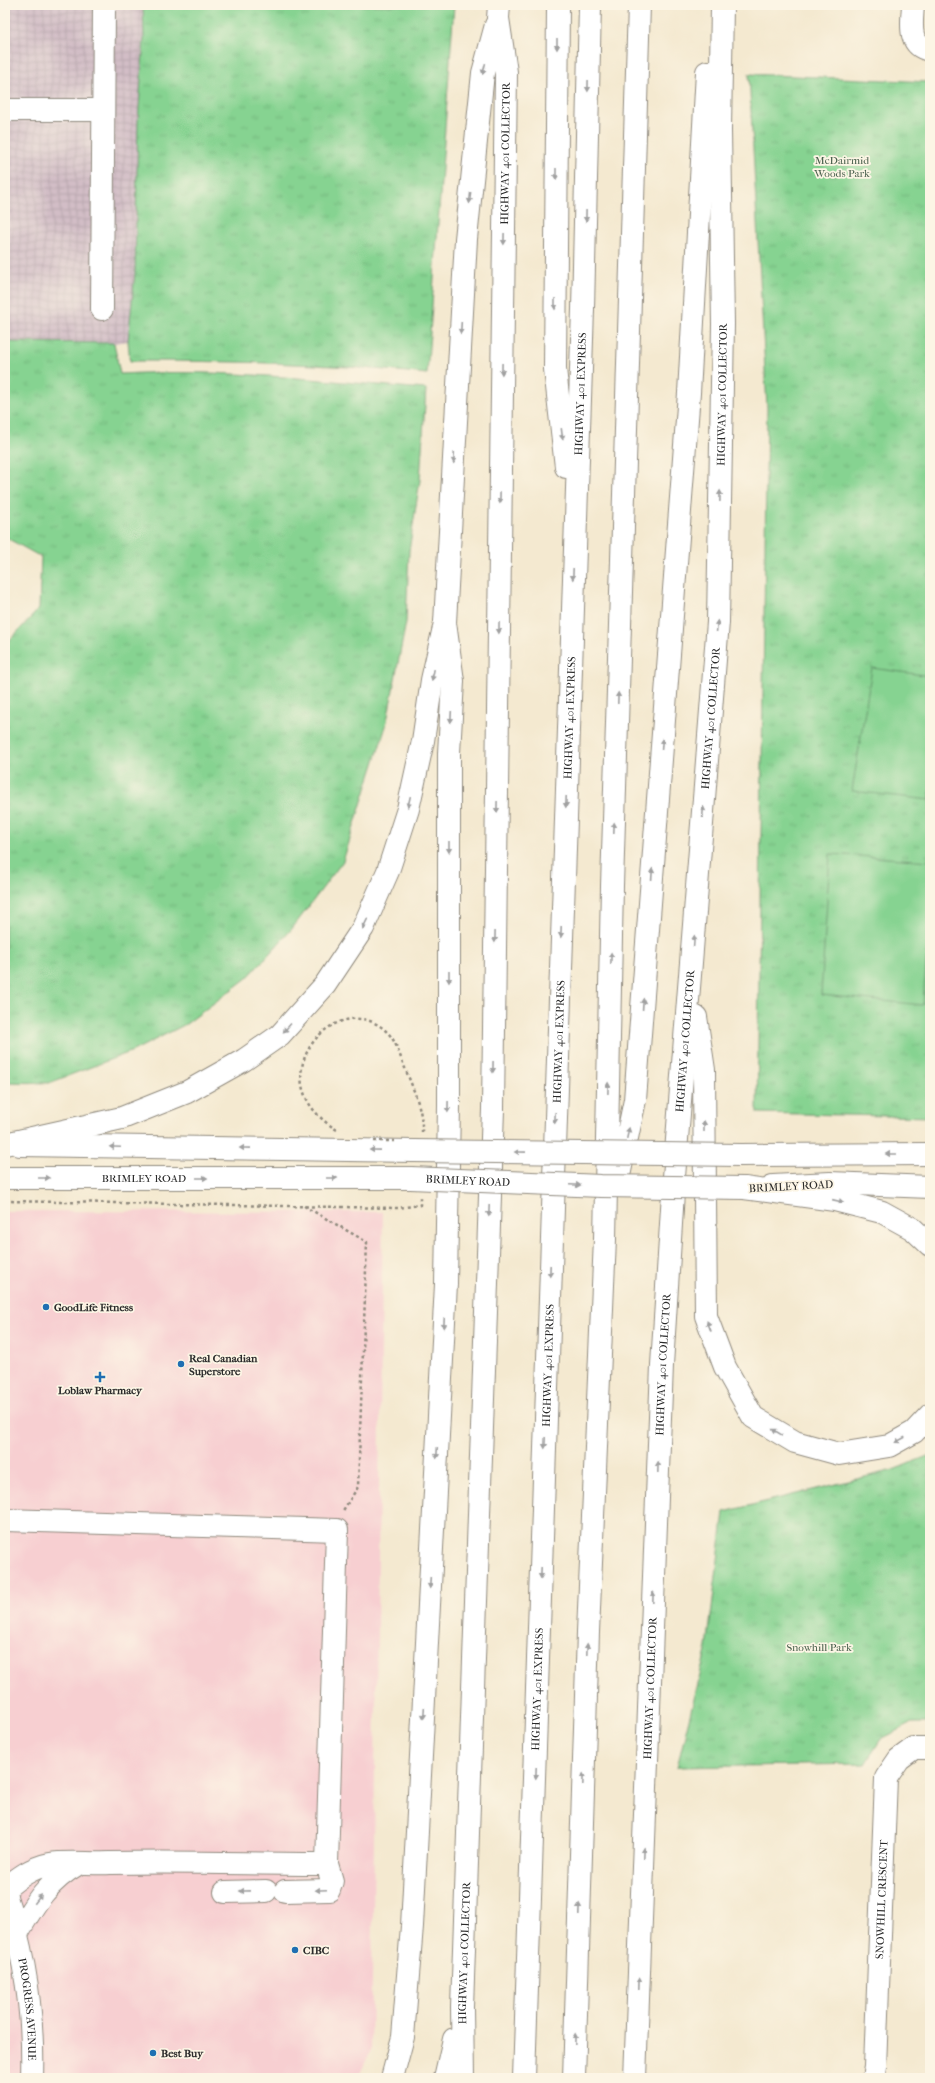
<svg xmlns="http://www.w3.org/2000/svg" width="935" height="2083" viewBox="0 0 935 2083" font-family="'IM FELL French Canon',serif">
	<defs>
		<pattern id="industrial-grid" width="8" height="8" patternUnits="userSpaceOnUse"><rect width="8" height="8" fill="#d2bdc6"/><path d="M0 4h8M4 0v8" fill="none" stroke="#b4a3aa"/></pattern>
		<pattern id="grass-tufts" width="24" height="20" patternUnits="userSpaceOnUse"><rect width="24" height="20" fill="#86d391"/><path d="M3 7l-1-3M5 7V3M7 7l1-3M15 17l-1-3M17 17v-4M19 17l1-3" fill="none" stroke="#74b57d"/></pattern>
	</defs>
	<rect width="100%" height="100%" fill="#fcf5e5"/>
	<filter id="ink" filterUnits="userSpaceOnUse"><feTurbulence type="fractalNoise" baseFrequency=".025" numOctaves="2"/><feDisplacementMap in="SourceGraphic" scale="8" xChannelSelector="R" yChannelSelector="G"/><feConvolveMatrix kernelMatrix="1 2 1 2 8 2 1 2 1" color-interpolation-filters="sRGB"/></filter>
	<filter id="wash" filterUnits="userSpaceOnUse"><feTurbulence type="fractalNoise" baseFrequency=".012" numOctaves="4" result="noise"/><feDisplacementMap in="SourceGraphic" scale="16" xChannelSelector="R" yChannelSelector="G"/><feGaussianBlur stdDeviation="0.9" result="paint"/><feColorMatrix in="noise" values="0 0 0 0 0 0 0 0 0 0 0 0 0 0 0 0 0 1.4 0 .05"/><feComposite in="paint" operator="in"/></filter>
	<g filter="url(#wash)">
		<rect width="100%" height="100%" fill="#f4e9d0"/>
		<path fill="#f7cfd1" d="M 5,1211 L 383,1212 L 371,2050 L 358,2078 L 5,2078 Z"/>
		<path fill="url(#industrial-grid)" d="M 5,5 L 143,5 L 144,38 L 138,121 L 135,273 L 128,341 L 114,343 L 5,342 Z"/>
		<path fill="url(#grass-tufts)" stroke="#587f5e" d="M 143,5 L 454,5 L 427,374 C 328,363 229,361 130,361 L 128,341 L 135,273 L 138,121 L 144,39 Z
			M 749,74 L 930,82 L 930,1117 L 757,1113 L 767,408 Z
			M 5,342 L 114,343 L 120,374 C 222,368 324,381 426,389 L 420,480 L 409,551 L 406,622 L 386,726 L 343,861 L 291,930 L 247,978 L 186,1024 L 133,1051 L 49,1083 L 5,1082 L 5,645 L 39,609 L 41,557 L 5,537 Z
			M 930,1455 L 930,1723 L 913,1723 L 881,1739 L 865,1764 L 677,1767 L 707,1647 L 724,1512 L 893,1470 Z"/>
		<path fill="#86d391" stroke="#587f5e" d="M 872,668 L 930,676 L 930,800 L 852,791 Z
			M 830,854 L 930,861 L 930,906 L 923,1005 L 821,995 Z"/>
	</g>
	<g filter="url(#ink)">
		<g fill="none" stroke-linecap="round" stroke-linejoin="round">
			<g stroke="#908a7e" stroke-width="24">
				<g id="minor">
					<path d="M 913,5 C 912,23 907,46 930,50"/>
					<path d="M 5,110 L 103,110"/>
					<path d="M 102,309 L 104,5"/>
					<path d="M 5,1520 L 337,1530 L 327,1864 C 255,1864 182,1861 110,1863 C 93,1864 66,1861 50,1864 C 31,1868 19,1877 5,1889"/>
					<path d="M 285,1891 L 329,1890 L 332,1881 L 327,1864"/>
					<path d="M 225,1892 L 266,1891"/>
					<path d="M 18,1932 C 35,1903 48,1881 78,1864"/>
					<path id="s1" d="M 873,2078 L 875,2067 L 886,1778 L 899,1759 L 914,1748 L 930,1748"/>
				</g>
			</g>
			<g stroke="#908a7e" stroke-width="24">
				<g id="major">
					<path d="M 20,1145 L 414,1151"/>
					<path d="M 741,1155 L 930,1154"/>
					<path id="s2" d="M 5,1178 L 411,1178"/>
					<path d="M 773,1186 L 830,1183 L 930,1187"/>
					<path id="s3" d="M 5,1894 C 25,1954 34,2015 32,2078"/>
				</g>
			</g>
			<g stroke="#908a7e" stroke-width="24">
				<g id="highway">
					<path d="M 558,5 L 555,369 L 566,467"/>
					<path d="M 696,1017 L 704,1070 L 706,1316 L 725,1367 L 753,1417 L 795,1442 L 839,1454 L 889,1446 L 914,1432 L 930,1415"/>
					<path d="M 5,1144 L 122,1118 L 187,1092 L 244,1060 L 280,1035 L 325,985 L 363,928 L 388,871 L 408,809 L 423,741 L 432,680 L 445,623 L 466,239 L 483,73 L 496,25"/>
					<path d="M 620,1171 L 635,1100 L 689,393 L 707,72"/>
					<path d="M 744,1188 L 835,1200 L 882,1212 L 913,1229 L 930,1245"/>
					<path d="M 392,2078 L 403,2037 L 412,1926 L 446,1284 L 449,1105 L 449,753 L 453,681 L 445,623"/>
					<path d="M 445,2078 L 454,2039"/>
					<path id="s4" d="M 463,2078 L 462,2007 L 493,1109 L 506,72 L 498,18 L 499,5"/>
					<path id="s5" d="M 524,2078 L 583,309 L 590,5"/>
					<path d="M 574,2078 L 588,1632 L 605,1239 L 612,886 L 639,5"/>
					<path id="s6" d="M 635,2078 L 662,1365 L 674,1177 L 718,622 L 723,324 L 720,130 L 722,5"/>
				</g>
			</g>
			<path stroke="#908a7e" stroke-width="2.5" stroke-dasharray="3 3" stroke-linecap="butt" d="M 337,1130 C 252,1078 339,984 387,1032 C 396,1040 400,1057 405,1068 C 413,1089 423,1109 422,1132
				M 5,1201 L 398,1208 L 420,1205 L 420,1197
				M 304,1206 L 367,1242 L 358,1487 L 342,1512"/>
			<use href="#minor" stroke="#fff" stroke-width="22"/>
			<use href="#major" stroke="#fff" stroke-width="22"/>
			<use href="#highway" stroke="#fff" stroke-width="22"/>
			<g stroke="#908a7e" stroke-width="24" stroke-linecap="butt">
				<g id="major-bridge">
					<path d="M 414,1151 L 741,1155"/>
					<path id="s7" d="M 411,1178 L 601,1186 L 744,1188"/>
				</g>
			</g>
			<path stroke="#908a7e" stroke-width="2.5" stroke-dasharray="3 3" stroke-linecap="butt" d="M 374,1141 L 398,1141"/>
			<use href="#major-bridge" stroke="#fff" stroke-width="22"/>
		</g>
		<defs><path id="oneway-solid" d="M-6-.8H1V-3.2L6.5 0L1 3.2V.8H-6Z"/></defs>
		<g fill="#a0a0a0">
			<use href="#oneway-solid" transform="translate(557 44) rotate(90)"/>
			<use href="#oneway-solid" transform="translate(484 69) rotate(104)"/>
			<use href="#oneway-solid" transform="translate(588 86) rotate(91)"/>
			<use href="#oneway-solid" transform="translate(556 174) rotate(90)"/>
			<use href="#oneway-solid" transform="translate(470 198) rotate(96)"/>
			<use href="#oneway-solid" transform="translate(586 216) rotate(91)"/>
			<use href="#oneway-solid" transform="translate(504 239) rotate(91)"/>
			<use href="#oneway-solid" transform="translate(555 304) rotate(90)"/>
			<use href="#oneway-solid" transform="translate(461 328) rotate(93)"/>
			<use href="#oneway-solid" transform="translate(502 369) rotate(91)"/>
			<use href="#oneway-solid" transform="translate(562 434) rotate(83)"/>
			<use href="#oneway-solid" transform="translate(454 458) rotate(93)"/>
			<use href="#oneway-solid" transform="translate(720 496) rotate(-89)"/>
			<use href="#oneway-solid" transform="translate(500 498) rotate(91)"/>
			<use href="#oneway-solid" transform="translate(573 574) rotate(92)"/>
			<use href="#oneway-solid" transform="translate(717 626) rotate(-86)"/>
			<use href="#oneway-solid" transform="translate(499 628) rotate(91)"/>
			<use href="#oneway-solid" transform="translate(433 675) rotate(102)"/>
			<use href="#oneway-solid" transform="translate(618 698) rotate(-88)"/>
			<use href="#oneway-solid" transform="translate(451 717) rotate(93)"/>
			<use href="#oneway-solid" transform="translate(662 744) rotate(-86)"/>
			<use href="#oneway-solid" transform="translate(409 802) rotate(103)"/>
			<use href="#oneway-solid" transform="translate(566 802) rotate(92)"/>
			<use href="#oneway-solid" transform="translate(497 807) rotate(91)"/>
			<use href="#oneway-solid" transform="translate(703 812) rotate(-86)"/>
			<use href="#oneway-solid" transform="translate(614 828) rotate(-88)"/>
			<use href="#oneway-solid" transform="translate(449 847) rotate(90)"/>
			<use href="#oneway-solid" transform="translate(652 874) rotate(-86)"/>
			<use href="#oneway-solid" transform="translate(365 924) rotate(116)"/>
			<use href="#oneway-solid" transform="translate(561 932) rotate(92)"/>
			<use href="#oneway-solid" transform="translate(495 937) rotate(91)"/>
			<use href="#oneway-solid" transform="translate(694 941) rotate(-86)"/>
			<use href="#oneway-solid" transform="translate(611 958) rotate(-89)"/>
			<use href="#oneway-solid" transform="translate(449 977) rotate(90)"/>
			<use href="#oneway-solid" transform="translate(643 1004) rotate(-86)"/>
			<use href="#oneway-solid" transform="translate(287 1028) rotate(132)"/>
			<use href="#oneway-solid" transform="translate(493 1067) rotate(91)"/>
			<use href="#oneway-solid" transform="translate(608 1088) rotate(-89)"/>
			<use href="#oneway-solid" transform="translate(448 1107) rotate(91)"/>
			<use href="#oneway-solid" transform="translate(555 1118) rotate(92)"/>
			<use href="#oneway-solid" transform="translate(704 1126) rotate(-90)"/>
			<use href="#oneway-solid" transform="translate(628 1133) rotate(-78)"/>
			<use href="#oneway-solid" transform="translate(115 1147) rotate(-178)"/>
			<use href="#oneway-solid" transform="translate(245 1148) rotate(-179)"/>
			<use href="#oneway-solid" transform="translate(375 1150) rotate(-179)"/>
			<use href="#oneway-solid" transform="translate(520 1152) rotate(-179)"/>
			<use href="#oneway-solid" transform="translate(891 1154) rotate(-180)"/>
			<use href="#oneway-solid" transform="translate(44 1178)"/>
			<use href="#oneway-solid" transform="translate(202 1178)"/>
			<use href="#oneway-solid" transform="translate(332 1178)"/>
			<use href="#oneway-solid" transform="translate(575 1185) rotate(2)"/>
			<use href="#oneway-solid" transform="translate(838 1201) rotate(13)"/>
			<use href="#oneway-solid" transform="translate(489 1211) rotate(92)"/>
			<use href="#oneway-solid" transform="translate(550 1271) rotate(92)"/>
			<use href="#oneway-solid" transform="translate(444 1323) rotate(93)"/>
			<use href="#oneway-solid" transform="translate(709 1326) rotate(-111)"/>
			<use href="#oneway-solid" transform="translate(777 1432) rotate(-149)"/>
			<use href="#oneway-solid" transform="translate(900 1440) rotate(152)"/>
			<use href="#oneway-solid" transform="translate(545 1443) rotate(92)"/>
			<use href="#oneway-solid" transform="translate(437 1453) rotate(93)"/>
			<use href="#oneway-solid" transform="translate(658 1467) rotate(-88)"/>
			<use href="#oneway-solid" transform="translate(541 1573) rotate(92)"/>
			<use href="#oneway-solid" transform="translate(430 1583) rotate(93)"/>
			<use href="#oneway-solid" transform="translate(653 1597) rotate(-88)"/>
			<use href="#oneway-solid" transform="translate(587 1649) rotate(-88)"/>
			<use href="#oneway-solid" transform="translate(424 1713) rotate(93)"/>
			<use href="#oneway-solid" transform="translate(536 1773) rotate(92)"/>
			<use href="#oneway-solid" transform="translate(583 1779) rotate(-88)"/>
			<use href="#oneway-solid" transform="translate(644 1853) rotate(-88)"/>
			<use href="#oneway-solid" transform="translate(321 1890) rotate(178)"/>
			<use href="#oneway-solid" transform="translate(245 1891) rotate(179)"/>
			<use href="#oneway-solid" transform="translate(38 1899) rotate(-52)"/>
			<use href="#oneway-solid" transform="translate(579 1909) rotate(-88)"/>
			<use href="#oneway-solid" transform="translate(639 1983) rotate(-88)"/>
			<use href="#oneway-solid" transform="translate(575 2039) rotate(-88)"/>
		</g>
	</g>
	<g fill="#1f6fb2" stroke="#fcf5e5" stroke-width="1.5">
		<circle cx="46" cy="1307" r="4"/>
		<circle cx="181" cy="1364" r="4"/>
		<path d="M98 1371h4v4h4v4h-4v4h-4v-4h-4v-4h4z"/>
		<circle cx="295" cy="1950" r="4"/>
		<circle cx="153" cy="2053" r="4"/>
	</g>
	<g text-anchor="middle" stroke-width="3.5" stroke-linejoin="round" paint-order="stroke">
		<g font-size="11" fill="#2b2b2b" stroke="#fcf5e5">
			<text dy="4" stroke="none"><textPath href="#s4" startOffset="1925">HIGHWAY 401 COLLECTOR</textPath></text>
			<text dy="4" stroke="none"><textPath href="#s5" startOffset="1685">HIGHWAY 401 EXPRESS</textPath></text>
			<text dy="4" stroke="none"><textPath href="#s6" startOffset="1686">HIGHWAY 401 COLLECTOR</textPath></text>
			<text dy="4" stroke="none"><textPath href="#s5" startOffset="1361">HIGHWAY 401 EXPRESS</textPath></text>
			<text dy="4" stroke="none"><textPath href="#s6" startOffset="1362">HIGHWAY 401 COLLECTOR</textPath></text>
			<text dy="4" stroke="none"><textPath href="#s5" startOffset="1037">HIGHWAY 401 EXPRESS</textPath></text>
			<text dy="4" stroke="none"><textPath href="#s6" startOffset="1038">HIGHWAY 401 COLLECTOR</textPath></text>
			<text dy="4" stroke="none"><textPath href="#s2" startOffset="139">BRIMLEY ROAD</textPath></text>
			<text dy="4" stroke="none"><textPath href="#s7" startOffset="57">BRIMLEY ROAD</textPath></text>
			<text transform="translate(791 1186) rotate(-3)" y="4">BRIMLEY ROAD</text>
			<text dy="4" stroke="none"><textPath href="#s5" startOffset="713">HIGHWAY 401 EXPRESS</textPath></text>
			<text dy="4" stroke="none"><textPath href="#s6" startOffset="714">HIGHWAY 401 COLLECTOR</textPath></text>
			<text dy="4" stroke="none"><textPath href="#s6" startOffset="390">HIGHWAY 401 COLLECTOR</textPath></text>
			<text dy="4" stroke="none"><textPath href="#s5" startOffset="389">HIGHWAY 401 EXPRESS</textPath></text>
			<text dy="4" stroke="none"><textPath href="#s1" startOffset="179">SNOWHILL CRESCENT</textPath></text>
			<text dy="4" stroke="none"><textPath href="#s4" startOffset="125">HIGHWAY 401 COLLECTOR</textPath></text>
			<text dy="4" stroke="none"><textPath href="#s3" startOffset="118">PROGRESS AVENUE</textPath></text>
		</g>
		<g font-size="11" fill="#465d4a" stroke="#fcf5e5">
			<text x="842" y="164">McDairmid<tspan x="842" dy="13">Woods Park</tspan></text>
			<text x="819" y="1651">Snowhill Park</text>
		</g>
		<g font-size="11" font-weight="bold" fill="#2b2b2b" stroke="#fcf5e5" text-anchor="start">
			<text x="54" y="1311">GoodLife Fitness</text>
			<text x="189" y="1362">Real Canadian<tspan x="189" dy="13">Superstore</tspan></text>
			<text x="100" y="1394" text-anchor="middle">Loblaw Pharmacy</text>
			<text x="303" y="1954">CIBC</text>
			<text x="161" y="2057">Best Buy</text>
		</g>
	</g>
	<rect width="935" height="2083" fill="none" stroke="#fcf5e5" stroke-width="20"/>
</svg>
